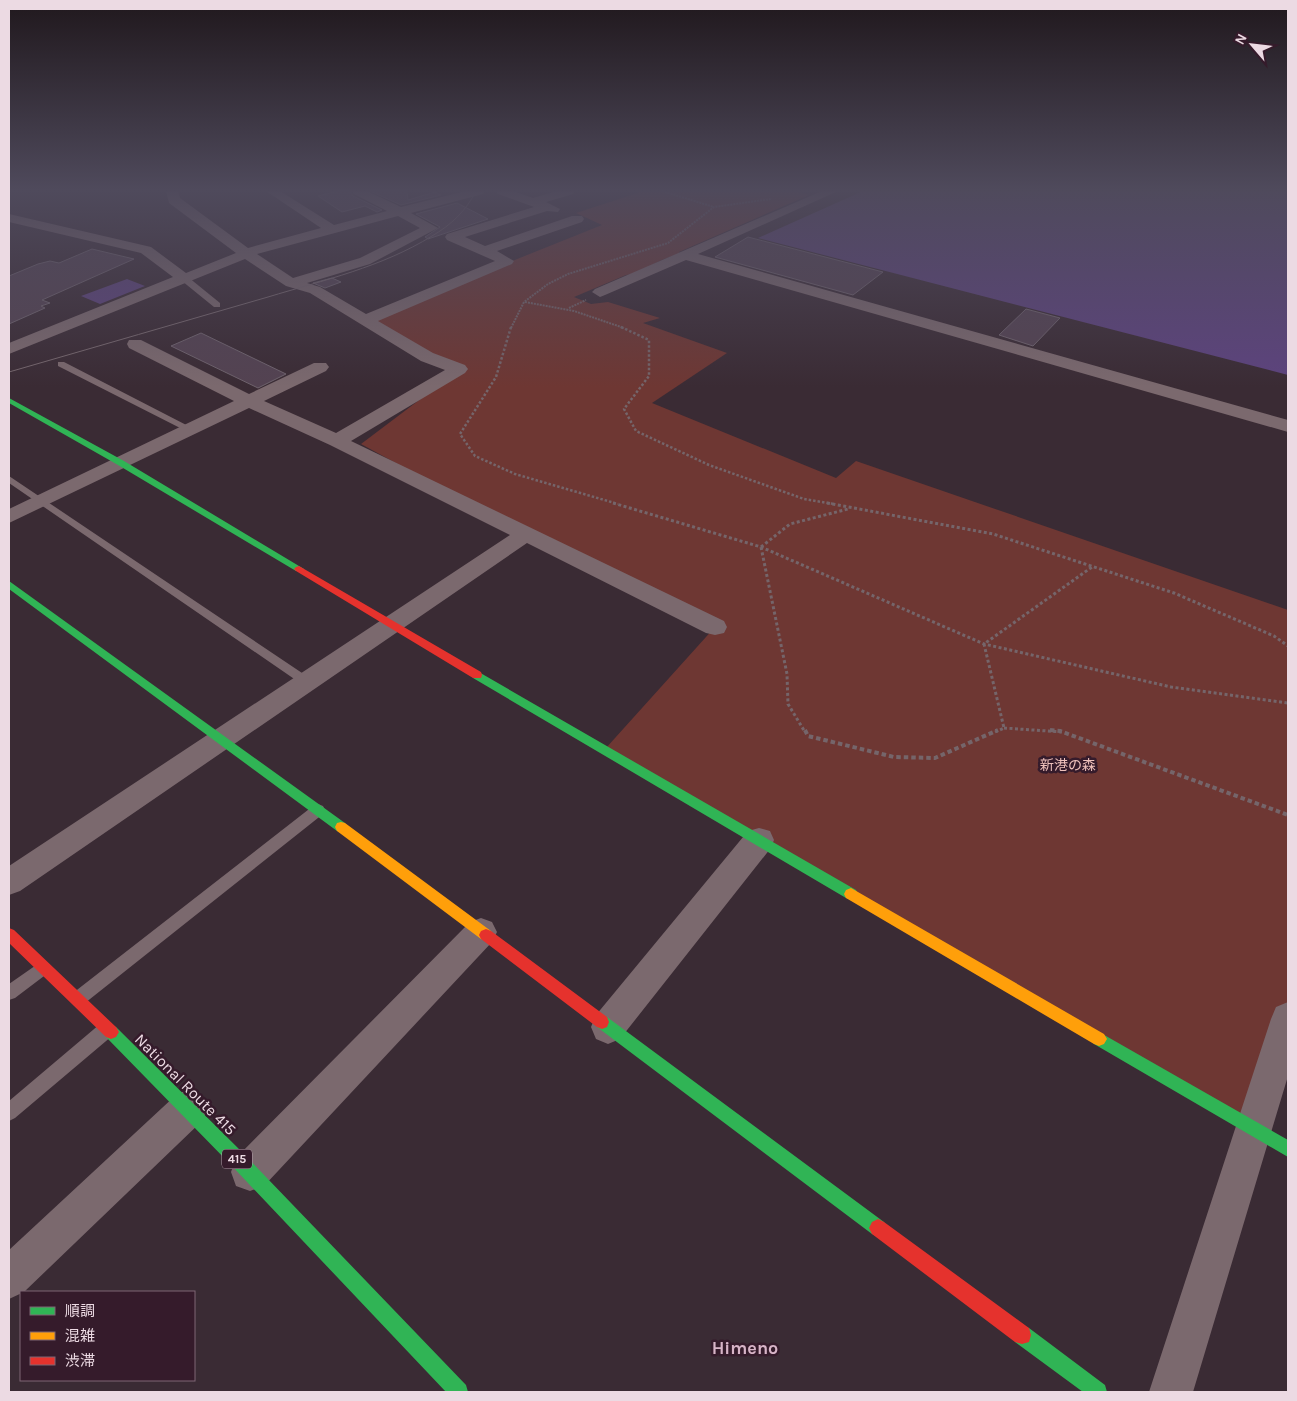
<svg xmlns="http://www.w3.org/2000/svg" width="1297" height="1401" viewBox="0 0 1297 1401" font-family="Karla,'Noto Sans JP',sans-serif">
	<rect width="100%" height="100%" fill="#3a2b34"/>
	<path fill="#6e3733" d="M 644,191 L 793,191 L 809,195 L 679,252 L 679,255 C 659,257 645,273 626,275 L 574,297 L 591,304 L 608,302 L 660,318 L 643,323 L 727,353 L 652,403 L 836,478 L 856,461 L 1288,610 L 1288,1019 L 1254,1129 L 606,748 L 715,627 L 526,534 L 361,444 L 459,370 L 365,320 L 602,225 L 576,213 Z"/>
	<path fill="#5d437e" d="M 863,191 L 1288,191 L 1288,375 L 758,238 Z
		M 127,279 L 145,286 L 100,304 L 81,296 Z"/>
	<path fill="#534251" stroke="#6f636d" d="M 337,191 L 350,191 L 353,196 L 382,210 L 377,212 L 365,206 L 342,212 L 318,196 L 338,191 Z
		M 370,191 L 407,191 L 408,200 L 435,192 L 441,195 L 401,205 Z
		M 457,203 L 488,219 L 428,239 L 425,237 L 440,227 L 416,214 Z
		M 748,237 L 883,272 L 853,295 L 715,257 Z
		M 92,249 L 134,259 L 42,300 L 50,303 L 41,306 L 45,308 L 9,324 L 9,276 L 38,264 L 50,261 L 59,263 Z
		M 332,278 L 341,282 L 325,288 L 313,283 Z
		M 1026,309 L 1060,318 L 1033,346 L 999,335 Z
		M 201,333 L 286,374 L 258,388 L 171,346 Z"/>
	<g fill="none" stroke-linecap="round" stroke-linejoin="round">
		<path stroke="#75656a" stroke-width="2" stroke-dasharray="2 1" stroke-linecap="butt" d="M 662,191 L 714,207
			M 525,302 L 574,311 L 624,328
			M 569,308 L 586,300
			M 511,328 L 524,302 L 548,284 L 568,274 L 668,243 L 714,207 L 771,199"/>
		<path stroke="#75656a" stroke-width="2.5" stroke-dasharray="2.5 2" stroke-linecap="butt" d="M 511,327 L 496,377 L 460,434 L 475,456 L 515,474 L 618,504
			M 621,327 L 649,340 L 649,376 L 624,409 L 636,431 L 709,465 L 804,499 L 834,504"/>
		<path stroke="#75656a" stroke-width="3" stroke-dasharray="3 2.5" stroke-linecap="butt" d="M 613,503 L 761,547 L 984,644 L 1171,687 L 1288,703
			M 827,503 L 993,534 L 1174,593 L 1274,636 L 1288,646
			M 761,547 L 787,674 L 788,704 L 805,732
			M 761,547 L 790,524 L 848,509
			M 1004,728 L 1062,732
			M 995,732 L 1004,728 L 984,644 L 1092,567"/>
		<path stroke="#75656a" stroke-width="4" stroke-dasharray="4.5 3" stroke-linecap="butt" d="M 805,730 L 808,736 L 894,757 L 935,758 L 998,730
			M 1050,730 L 1060,731 L 1288,815"/>
		<path fill="#7b696e" fill-rule="evenodd" d="M 182,277 L 188,277 L 220,303 L 220,307 L 214,307 L 182,281 Z
			M 58,362 L 64,362 L 196,430 L 188,432 L 58,366 Z
			M 9,476 L 311,679 L 313,682 L 311,685 L 303,685 L 9,483 Z
			M 318,804 L 323,806 L 325,810 L 323,814 L 85,1003 L 79,1006 L 73,1003 L 71,998 L 73,993 L 313,806 Z
			M 42,961 L 48,963 L 50,968 L 48,973 L 15,998 L 9,1000 L 9,984 Z
			M 106,1022 L 112,1024 L 114,1030 L 112,1036 L 15,1118 L 9,1121 L 9,1101 L 100,1024 Z"/>
		<path fill="#7b696e" fill-rule="evenodd" d="M 166,191 L 178,191 L 180,198 L 248,248 L 321,228 L 266,191 L 280,191 L 334,225 L 387,211 L 354,194 L 352,191 L 367,191 L 401,207 L 466,191 L 485,191 L 483,194 L 411,213 L 438,228 L 370,264 L 307,283 L 320,287 L 366,314 L 495,261 L 447,240 L 445,237 L 447,234 L 534,207 L 498,194 L 496,191 L 513,191 L 533,198 L 557,191 L 575,191 L 573,194 L 546,202 L 560,209 L 558,212 L 547,211 L 465,237 L 485,246 L 572,216 L 582,216 L 584,219 L 582,222 L 497,251 L 514,261 L 512,264 L 378,321 L 433,353 L 465,365 L 468,369 L 465,373 L 351,441 L 724,621 L 727,627 L 724,633 L 715,635 L 706,633 L 527,543 L 20,891 L 9,895 L 9,866 L 510,535 L 330,445 L 249,408 L 9,523 L 9,509 L 234,401 L 129,348 L 127,344 L 129,340 L 141,340 L 249,394 L 314,363 L 326,363 L 329,367 L 326,371 L 264,401 L 336,433 L 445,370 L 421,361 L 310,293 L 286,286 L 245,259 L 9,354 L 9,343 L 173,277 L 141,253 L 9,222 L 9,214 L 151,247 L 186,273 L 236,253 L 169,203 ZM 398,216 L 420,228 L 360,258 L 293,278 L 257,254 Z
			M 822,191 L 838,191 L 698,254 L 1288,420 L 1288,432 L 686,260 L 605,295 L 600,297 L 592,292 L 595,289 Z
			M 759,828 L 770,831 L 774,840 L 770,849 L 620,1039 L 608,1044 L 596,1039 L 591,1027 L 596,1015 L 748,831 Z
			M 481,918 L 492,922 L 497,932 L 492,942 L 264,1186 L 250,1191 L 236,1186 L 231,1172 L 236,1158 L 470,922 Z
			M 1288,1002 L 1288,1076 L 1193,1392 L 1149,1392 L 1271,1019 L 1276,1007 Z
			M 189,1089 L 202,1095 L 208,1108 L 202,1121 L 24,1292 L 9,1299 L 9,1250 L 176,1095 Z"/>
		<path fill="#30b455" fill-rule="evenodd" d="M 9,398 L 124,461 L 304,569 L 302,571 L 296,571 L 118,465 L 9,403 Z
			M 9,581 L 345,823 L 347,827 L 345,831 L 341,832 L 337,831 L 9,589 Z
			M 477,671 L 856,890 L 858,894 L 856,898 L 851,900 L 846,898 L 473,678 L 472,675 Z
			M 602,1015 L 607,1017 L 884,1222 L 887,1228 L 884,1234 L 878,1237 L 872,1234 L 597,1027 L 595,1022 L 597,1017 Z
			M 111,1025 L 116,1027 L 243,1153 L 466,1385 L 468,1392 L 446,1392 L 231,1165 L 106,1037 L 103,1032 L 106,1027 Z
			M 1099,1032 L 1288,1140 L 1288,1157 L 1094,1044 L 1091,1039 L 1094,1034 Z
			M 1022,1326 L 1029,1328 L 1105,1385 L 1107,1392 L 1083,1392 L 1015,1342 L 1013,1335 L 1015,1328 Z"/>
		<path fill="#ff9f0a" fill-rule="evenodd" d="M 341,822 L 345,823 L 491,931 L 493,935 L 491,939 L 486,941 L 481,939 L 337,831 L 335,827 L 337,823 Z
			M 851,888 L 1104,1034 L 1107,1039 L 1104,1044 L 1099,1046 L 1094,1044 L 846,898 L 844,894 L 846,890 Z"/>
		<path fill="#e5322d" fill-rule="evenodd" d="M 299,566 L 481,672 L 482,675 L 481,678 L 473,678 L 296,571 L 294,569 L 296,567 Z
			M 9,928 L 14,930 L 116,1027 L 119,1032 L 116,1037 L 111,1039 L 106,1037 L 9,943 Z
			M 486,929 L 491,931 L 607,1017 L 609,1022 L 607,1027 L 602,1029 L 597,1027 L 481,939 L 479,935 L 481,931 Z
			M 878,1219 L 884,1222 L 1029,1328 L 1031,1335 L 1029,1342 L 1022,1344 L 1015,1342 L 872,1234 L 869,1228 L 872,1222 Z"/>
		<path stroke="#76676d" stroke-width="1" d="M 9,372 C 95,347 182,322 268,297 C 324,280 382,267 432,236 C 451,225 466,211 476,191"/>
	</g>
	<linearGradient id="sky" x2="0" y2="1"><stop stop-color="#20181d"/><stop offset="0.49" stop-color="#4f4a5c"/><stop offset="1" stop-color="#4f4a5c" stop-opacity="0"/></linearGradient>
	<rect width="1297" height="387" fill="url(#sky)"/>
	<g text-anchor="middle" stroke-width="5" stroke-linejoin="round" paint-order="stroke">
		<rect fill="#351b2b" stroke="#b5a1ac" stroke-width="1" x="222" y="1149.5" width="30" height="19" rx="4"/>
		<g font-size="12" font-weight="bold" fill="#ecdae3">
			<text x="237" y="1163">415</text>
		</g>
		<g font-size="14" fill="#f0c2bc" stroke="#351b2b">
			<text x="1068" y="770">新港の森</text>
		</g>
		<g font-size="16" fill="#ecdae3" stroke="#351b2b">
			<text transform="translate(186 1084) rotate(45)" y="6">National Route 415</text>
		</g>
		<g font-size="18" font-weight="bold" fill="#d7b4c7" stroke="#351b2b">
			<text x="745" y="1354">Himeno</text>
		</g>
	</g>
	<rect width="1297" height="1401" fill="none" stroke="#ecdae3" stroke-width="20"/>
	<rect x="20" y="1291" width="175" height="90" fill="#351b2b" stroke="#7e6775"/>
	<rect x="30" y="1307" width="25" height="8" fill="#30b455" stroke="#7e6775"/>
	<text x="65" y="1316" font-size="15" fill="#ecdae3">順調</text>
	<rect x="30" y="1332" width="25" height="8" fill="#ff9f0a" stroke="#7e6775"/>
	<text x="65" y="1341" font-size="15" fill="#ecdae3">混雑</text>
	<rect x="30" y="1357" width="25" height="8" fill="#e5322d" stroke="#7e6775"/>
	<text x="65" y="1366" font-size="15" fill="#ecdae3">渋滞</text>
	<g transform="translate(1252 45) rotate(298)" stroke="#351b2b" stroke-width="4" paint-order="stroke">
	<path d="M0-4L9 19L0 12L-9 19Z" fill="#ecdae3"/>
	<text y="-8" font-size="14" font-weight="bold" text-anchor="middle" fill="#ecdae3">N</text>
	</g>
</svg>
